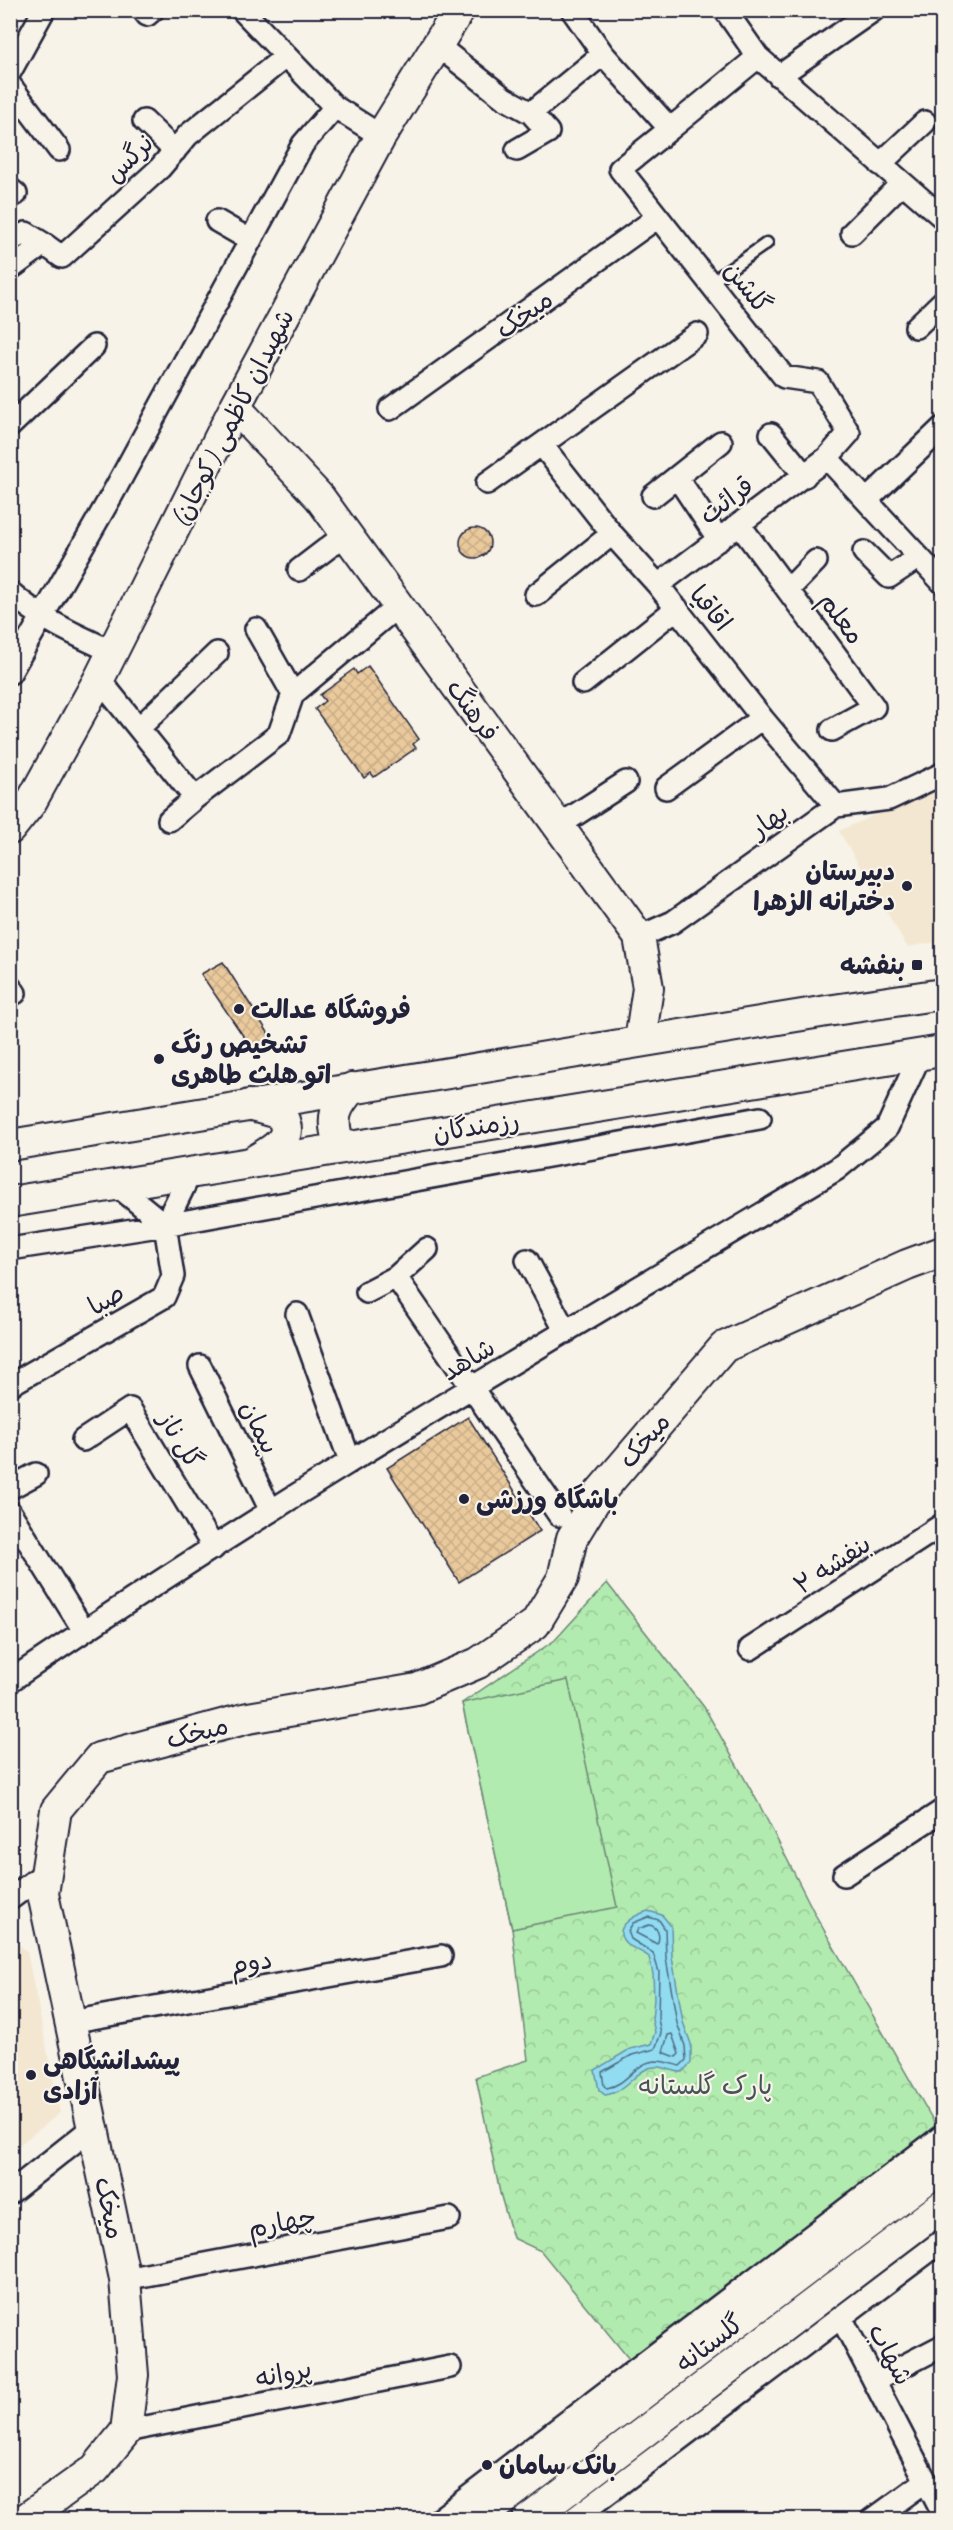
<svg xmlns="http://www.w3.org/2000/svg" width="953" height="2530" viewBox="0 0 953 2530" font-family="Caveat,'Playpen Sans Arabic',sans-serif">
	<defs>
		<pattern id="forest-crowns" width="20" height="18" patternUnits="userSpaceOnUse" patternTransform="scale(1.5)"><rect width="20" height="18" fill="#b2ebaf"/><path d="M2 6a3 3 0 1 1 6 0M12 15a3 3 0 1 1 6 0" fill="none" stroke="#99c997"/></pattern>
		<pattern id="building-cross-hatch" width="8" height="8" patternUnits="userSpaceOnUse" patternTransform="scale(1.5)"><rect width="8" height="8" fill="#eaca9c"/><path d="M0 0l8 8M0 8l8-8" fill="none" stroke="#c8ad87"/></pattern>
	</defs>
	<rect width="100%" height="100%" fill="#f7f3e8"/>
	<filter id="ink" filterUnits="userSpaceOnUse"><feTurbulence type="fractalNoise" baseFrequency=".0167" numOctaves="2"/><feDisplacementMap in="SourceGraphic" scale="12" xChannelSelector="R" yChannelSelector="G"/><feConvolveMatrix kernelMatrix="1 2 1 2 8 2 1 2 1" color-interpolation-filters="sRGB"/></filter>
	<g filter="url(#ink)">
		<path fill="#f3e7d1" d="M 942,785 L 942,941 L 907,947 L 839,831 Z
			M 10,1936 L 27,1952 L 60,2113 L 14,2149 L 10,2145 Z"/>
		<path fill="url(#forest-crowns)" stroke="#6a8675" stroke-width="1.5" d="M 607,1583 L 704,1707 L 760,1806 L 816,1916 L 938,2129 L 633,2364 L 541,2251 L 513,2238 L 500,2193 L 476,2077 L 528,2060 L 512,1929 L 462,1703 L 555,1640 Z"/>
		<path fill="#b2ebaf" stroke="#6a8675" stroke-width="1.5" d="M 568,1680 L 617,1907 L 512,1929 L 462,1703 Z"/>
		<path fill="#91dcf1" stroke="#6592a8" stroke-width="1.5" d="M 648,1911 L 662,1915 L 671,1926 L 672,1957 L 683,2022 L 691,2044 L 691,2063 L 682,2072 C 671,2072 661,2064 649,2068 C 632,2074 627,2092 605,2095 L 599,2090 L 595,2070 L 630,2049 L 651,2044 L 655,2032 L 652,2020 L 654,1999 L 653,1974 L 649,1957 C 642,1951 633,1949 627,1944 C 609,1928 635,1915 648,1911 Z"/>
		<g fill="none" stroke-linecap="round" stroke-linejoin="round">
			<path stroke="#4e6c84" stroke-width="1.5" d="M 648,1917 L 659,1920 L 665,1929 L 666,1958 L 677,2023 L 685,2046 L 686,2060 L 680,2066 C 672,2064 664,2061 656,2061 C 635,2062 627,2085 607,2088 L 604,2086 L 602,2072 L 632,2055 L 655,2049 L 661,2033 L 658,2019 L 659,1972 L 653,1953 L 631,1939 L 628,1931 L 633,1923 Z
				M 649,1925 C 658,1926 661,1937 657,1944 L 636,1933 L 638,1929 Z
				M 672,2034 L 679,2054 L 676,2057 L 663,2052 L 668,2035 Z"/>
		</g>
		<path fill="url(#building-cross-hatch)" stroke="#22223b" stroke-width="1.5" d="M460 543a15 15 0 1 1 30 0a15 15 0 1 1-30 0Z
			M 368,666 L 419,739 L 413,744 L 416,748 L 374,777 L 371,773 L 364,778 L 315,709 L 325,701 L 320,695 L 341,680 L 340,679 L 354,669 L 357,674 Z
			M 223,962 L 276,1045 L 252,1049 L 201,974 Z
			M 468,1417 L 540,1531 L 459,1582 L 387,1468 Z"/>
		<g fill="none" stroke-linecap="round" stroke-linejoin="round">
			<g stroke="#22223b" stroke-width="15">
				<path id="lane" d="M 710,283 L 767,243"/>
			</g>
			<g stroke="#22223b" stroke-width="26">
				<path id="street" d="M 143,10 L 147,15 L 153,10
					M 242,10 L 335,107 L 381,136
					M 572,10 L 603,54 L 670,129 L 620,169 L 784,377 L 818,382 L 849,433 L 827,458 L 942,582
					M 725,10 L 758,57 L 942,217
					M 438,46 L 504,98 L 531,113 L 548,132 L 517,150
					M 10,72 L 44,10
					M 779,76 L 874,10
					M 10,85 L 59,150
					M 531,113 L 603,54
					M 144,121 L 175,151
					M 670,129 L 758,57
					M 880,164 L 925,122
					M 10,189 L 16,194
					M 217,221 L 250,240
					M 852,233 L 902,183
					M 10,240 L 26,233 L 44,244
					M 10,269 L 44,244 L 62,257 L 160,168 L 188,135 L 285,57
					M 916,327 L 942,302
					M 390,409 L 658,217
					M 10,426 L 94,346
					M 771,434 L 805,476
					M 542,445 L 612,534 L 658,585 L 762,718 L 836,806
					M 677,477 L 719,540
					M 487,483 L 697,334
					M 653,496 L 721,442
					M 867,500 L 942,428
					M 739,524 L 874,707 L 832,730
					M 864,552 L 889,577 L 919,557
					M 299,570 L 346,534
					M 658,585 L 827,458
					M 788,590 L 816,561
					M 10,592 C 41,620 76,635 113,652
					M 536,595 L 612,534
					M 256,629 L 293,694
					M 10,673 L 113,493 L 303,144 L 335,107
					M 99,679 L 195,798 L 279,734 L 293,694 L 398,606
					M 583,683 L 677,608
					M 139,728 L 217,653
					M 666,788 L 762,718
					M 169,820 L 195,798
					M 558,826 L 626,782
					M 639,937 L 673,922 L 836,806 L 889,799 L 942,774
					M 10,987 L 15,993
					M 115,1184 L 165,1225
					M 10,1249 L 165,1225 L 760,1118
					M 527,1260 L 566,1332
					M 396,1277 L 559,1515
					M 367,1292 L 396,1277 L 427,1249
					M 297,1314 L 350,1461
					M 200,1366 L 271,1511
					M 10,1385 L 164,1297 L 173,1276 L 165,1225 L 191,1172
					M 83,1440 L 130,1409 L 214,1548
					M 10,1488 L 36,1474
					M 10,1512 L 84,1631
					M 750,1649 L 942,1525
					M 10,1681 C 278,1498 559,1336 837,1169 L 887,1128 L 920,1055
					M 844,1875 L 942,1811
					M 10,1899 L 45,1873
					M 70,2022 L 441,1956
					M 10,2193 L 92,2128
					M 125,2279 L 449,2218
					M 841,2317 L 942,2512
					M 874,2381 L 942,2346
					M 126,2431 L 450,2367
					M 438,2520 L 942,2136
					M 572,2520 L 942,2241
					M 872,2520 L 926,2481"/>
			</g>
			<g stroke="#22223b" stroke-width="34">
				<path id="secondary" d="M 235,407 L 320,498 L 639,937 L 648,988 L 640,1041
					M 10,829 L 30,804 L 99,679 L 235,407 L 381,136 L 459,10
					M 352,1088 C 335,1107 330,1118 339,1143 L 353,1146
					M 249,1105 C 258,1108 268,1110 276,1113 C 281,1115 284,1119 285,1124 C 291,1142 266,1153 254,1161
					M 10,1145 L 827,1011 L 942,994
					M 10,1202 L 942,1051
					M 24,2520 L 95,2469 L 126,2431 L 133,2375 L 125,2279 L 43,1894 L 56,1810 L 99,1758 L 248,1718 L 417,1689 L 478,1663 L 535,1624 L 563,1578 L 572,1538 L 600,1492 L 724,1347 L 907,1265 L 942,1252
					M 476,2520 L 942,2167
					M 528,2520 L 942,2206"/>
			</g>
			<use href="#lane" stroke="#f7f3e8" stroke-width="10"/>
			<use href="#street" stroke="#f7f3e8" stroke-width="21"/>
			<use href="#secondary" stroke="#f7f3e8" stroke-width="30"/>
		</g>
	</g>
	<g fill="#22223b" stroke="#f7f3e8" stroke-width="2">
		<circle cx="907" cy="886" r="6"/>
		<rect x="911" y="959" width="12" height="12" rx="3"/>
		<circle cx="239" cy="1009" r="6"/>
		<circle cx="159" cy="1059" r="6"/>
		<circle cx="464" cy="1499" r="6"/>
		<circle cx="31" cy="2075" r="6"/>
		<circle cx="487" cy="2465" r="6"/>
	</g>
	<g text-anchor="middle" stroke-width="4.5" stroke-linejoin="round" paint-order="stroke">
		<g font-size="26" fill="#22223b" stroke="#f7f3e8">
			<text transform="translate(129 158) rotate(-45)" y="9">نرگس</text>
			<text transform="translate(748 287) rotate(52)" y="9">گلشن</text>
			<text transform="translate(524 314) rotate(-36)" y="9">میخک</text>
			<text transform="translate(232 418) rotate(-63)" y="9">شهیدان کاظمی (کوجان)</text>
			<text transform="translate(726 500) rotate(-37)" y="9">قرائت</text>
			<text transform="translate(711 608) rotate(51)" y="9">اقاقیا</text>
			<text transform="translate(842 618) rotate(54)" y="9">معلم</text>
			<text transform="translate(473 710) rotate(54)" y="9">فرهنگ</text>
			<text transform="translate(769 820) rotate(-36)" y="9">بهار</text>
			<text transform="translate(476 1126) rotate(-9)" y="9">رزمندگان</text>
			<text transform="translate(106 1299) rotate(-30)" y="9">صبا</text>
			<text transform="translate(468 1359) rotate(-31)" y="9">شاهد</text>
			<text transform="translate(260 1427) rotate(64)" y="9">پیمان</text>
			<text transform="translate(181 1440) rotate(59)" y="9">گل ناز</text>
			<text transform="translate(644 1440) rotate(-49)" y="9">میخک</text>
			<text transform="translate(832 1564) rotate(-33)" y="9">بنفشه ۲</text>
			<text transform="translate(197 1732) rotate(-15)" y="9">میخک</text>
			<text transform="translate(251 1962) rotate(-10)" y="9">دوم</text>
			<text transform="translate(110 2208) rotate(78)" y="9">میخک</text>
			<text transform="translate(282 2222) rotate(-11)" y="9">چهارم</text>
			<text transform="translate(709 2343) rotate(-37)" y="9">گلستانه</text>
			<text transform="translate(891 2354) rotate(62)" y="9">شهاب</text>
			<text transform="translate(283 2373) rotate(-11)" y="9">پروانه</text>
		</g>
		<g font-size="26" font-weight="bold" fill="#22223b" stroke="#f7f3e8" text-anchor="start">
			<text x="895" y="880" text-anchor="end">دبيرستان<tspan x="895" dy="30">دخترانه الزهرا</tspan></text>
			<text x="905" y="974" text-anchor="end">بنفشه</text>
			<text x="251" y="1018">فروشگاه عدالت</text>
			<text x="171" y="1053">تشخیص رنگ<tspan x="171" dy="30">اتو هلث طاهری</tspan></text>
			<text x="476" y="1508">باشگاه ورزشی</text>
			<text x="43" y="2069">پیشدانشگاهی<tspan x="43" dy="30">آزادی</tspan></text>
			<text x="499" y="2474">بانک سامان</text>
		</g>
		<g font-size="26" fill="#465458" stroke="#f7f3e8">
			<text x="705" y="2094">پارک گلستانه</text>
		</g>
	</g>
	<rect width="953" height="2530" fill="none" stroke="#f7f3e8" stroke-width="36"/>
	<rect x="18" y="18" width="917" height="2494" fill="none" stroke="#22223b" stroke-width="2" filter="url(#ink)"/>
</svg>
